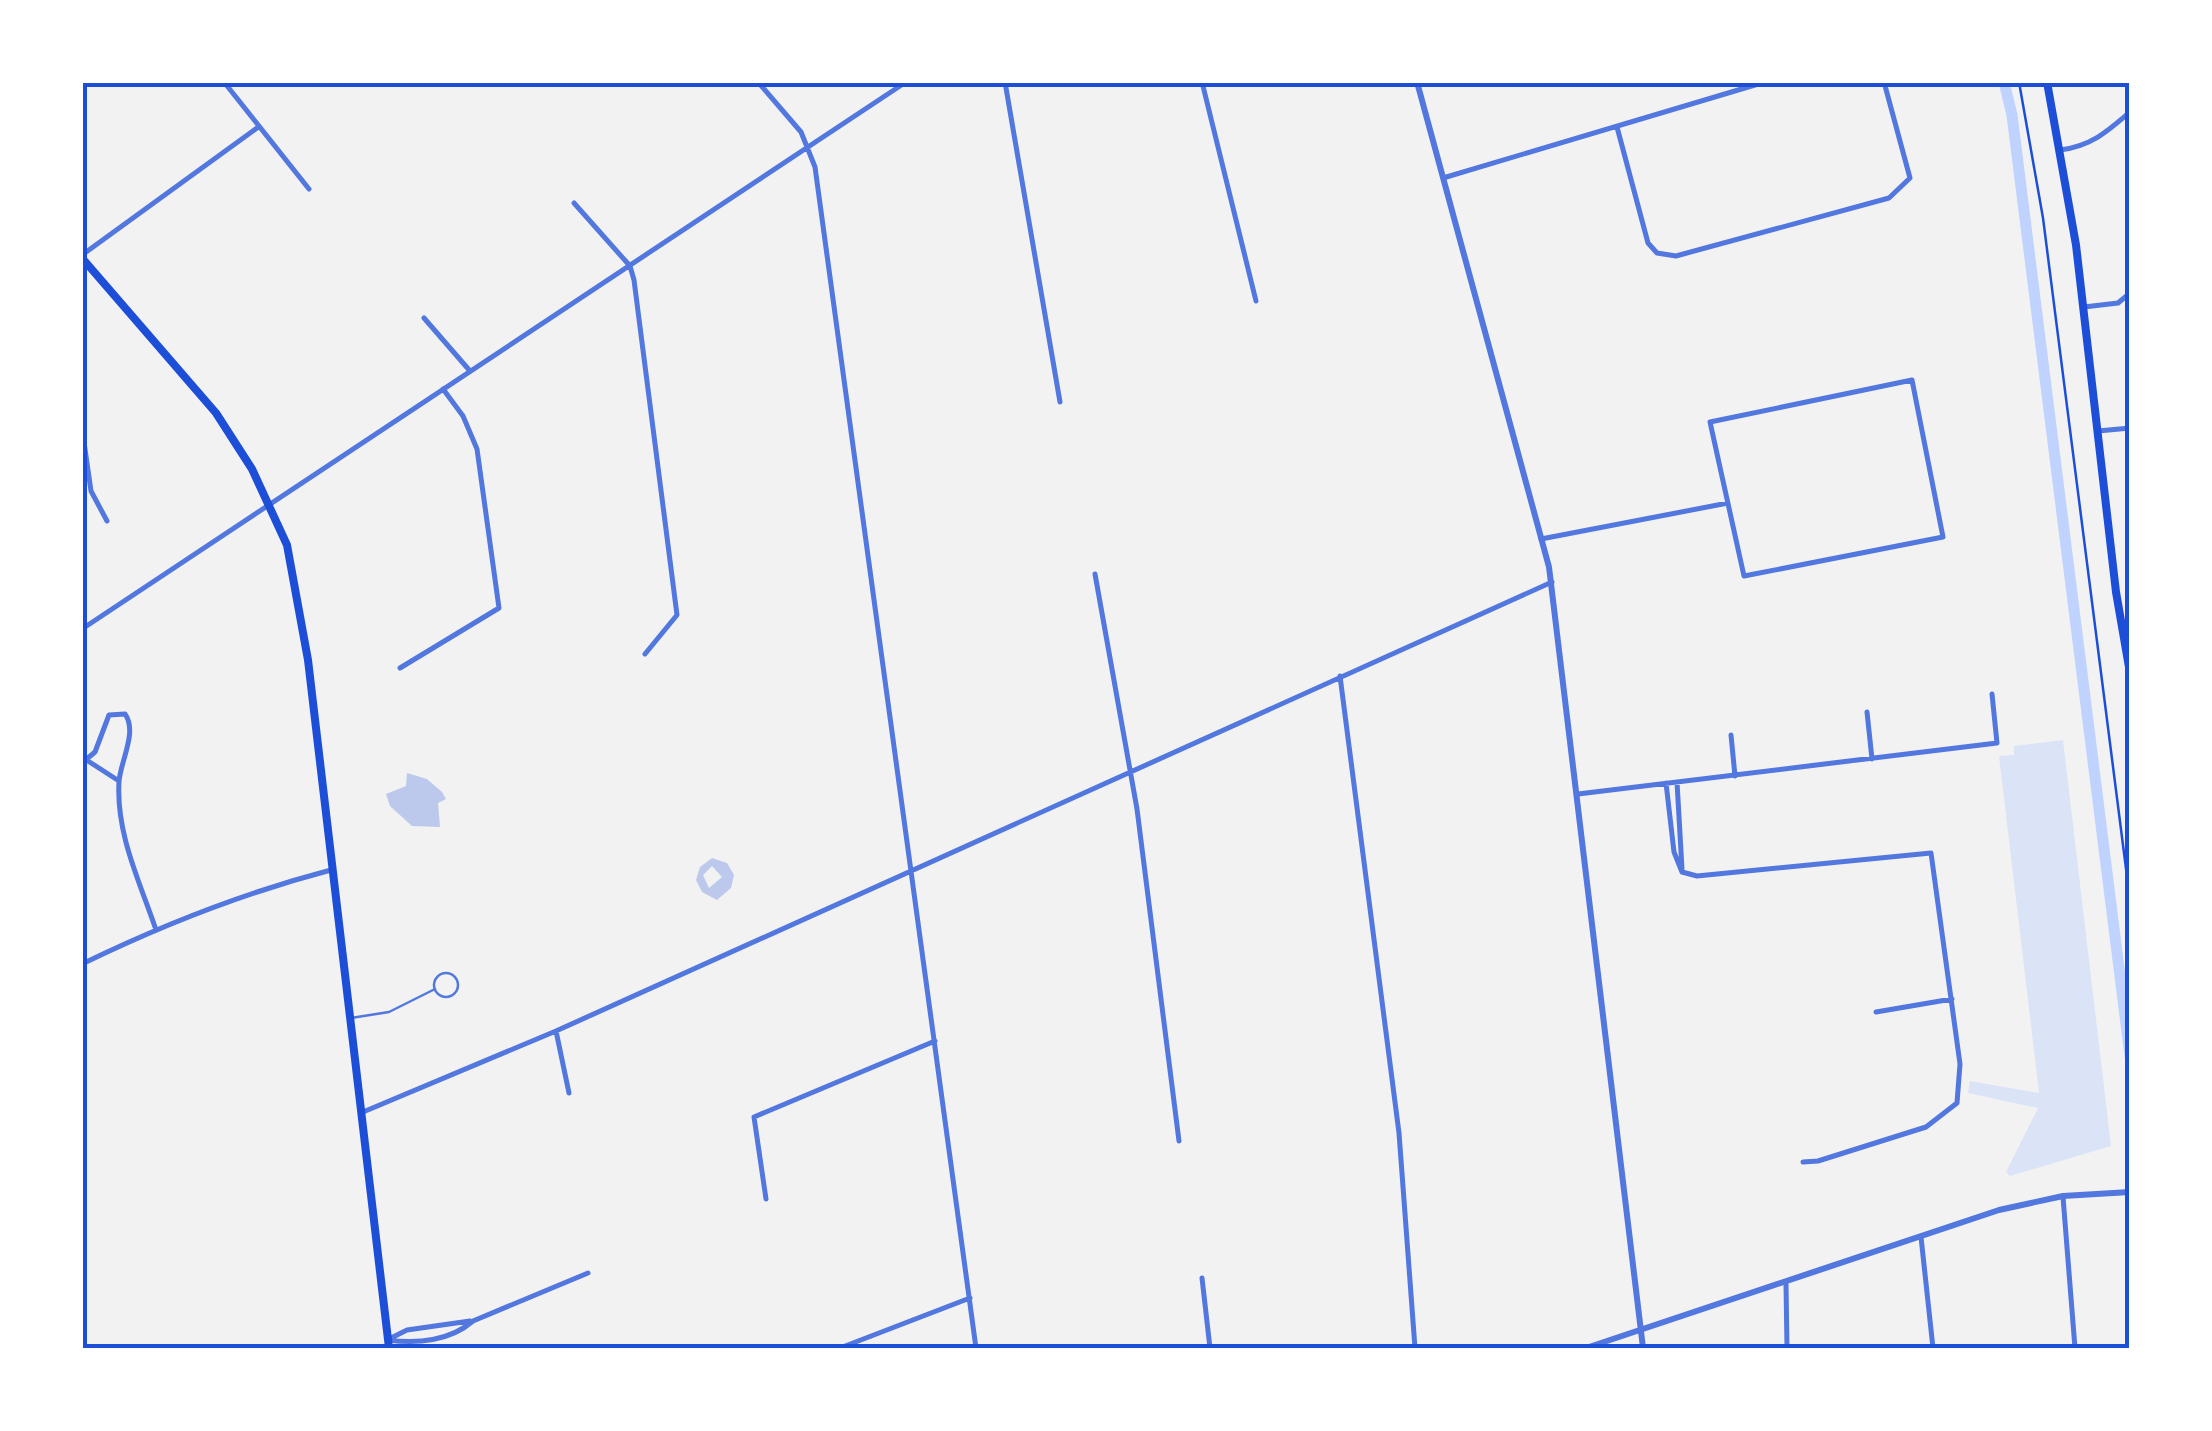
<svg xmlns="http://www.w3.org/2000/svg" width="2212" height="1431" viewBox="0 0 2212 1431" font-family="Figtree,sans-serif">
	<rect width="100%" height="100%" fill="#f2f2f2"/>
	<path fill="#dbe4f7" d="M 2063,740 L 2111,1146 L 2010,1176 L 2006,1172 L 2038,1108 L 1968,1093 L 1970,1081 L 2039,1093 L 1999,756 L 2014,755 L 2014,746 Z"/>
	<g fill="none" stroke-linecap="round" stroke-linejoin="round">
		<path stroke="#bfd3fe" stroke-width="11" d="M 2004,82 L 2012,115 L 2130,1056"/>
	</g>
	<path fill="#bdc9ec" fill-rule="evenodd" d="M 407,773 L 427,779 L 442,792 L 446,799 L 438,803 L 440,827 L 412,826 L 390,806 L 386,794 L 406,786 Z
		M 712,858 L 727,863 L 734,875 L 731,888 L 717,900 L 702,892 L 696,880 L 700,867 ZM 712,866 L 722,877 L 709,888 L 703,875 Z"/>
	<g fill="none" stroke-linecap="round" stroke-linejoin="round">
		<path stroke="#1d4ed8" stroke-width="2.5" d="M 2019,82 L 2043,218 L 2130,900"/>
		<path stroke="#5277de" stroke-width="2.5" d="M434 985a12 12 0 1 1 24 0a12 12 0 1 1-24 0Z
			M 351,1018 L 389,1012 L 435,989"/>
		<path stroke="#5277de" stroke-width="5" d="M 224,82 L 309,189
			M 758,82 L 801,132 L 815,167 L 976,1348
			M 1005,82 L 1060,402
			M 1202,82 L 1256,301
			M 1617,127 L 1648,243 L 1657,253 L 1676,256 L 1889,198 L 1910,178 L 1884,82
			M 2060,150 C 2091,146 2107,132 2130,112
			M 1443,178 L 1765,82
			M 574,203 L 630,266 L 634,280 L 677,615 L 645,654
			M 82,255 L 257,128
			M 2084,307 L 2118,303 L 2130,293
			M 424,318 L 470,371
			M 1912,380 L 1943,537 L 1744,576 L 1710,422 Z
			M 82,428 L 91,491 L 107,521
			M 2098,431 L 2130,428
			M 1541,539 L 1728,503
			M 1095,574 L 1137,809 L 1179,1141
			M 82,629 L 906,82
			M 400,668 L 499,608 L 477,449 L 463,416 L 443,389
			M 1340,676 L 1399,1133 L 1415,1348
			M 1867,712 L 1872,759
			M 1731,735 L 1735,776
			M 88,761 L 119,781
			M 82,763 L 95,752 L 109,715 L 125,714 C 138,732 120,762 119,782 C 116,833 139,880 155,927
			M 1677,782 L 1682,869
			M 1666,783 L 1674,852 L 1682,872
			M 1578,794 L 1997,743 L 1992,694
			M 1682,872 L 1697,876 L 1931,853 L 1960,1064 L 1957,1103 L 1926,1127 L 1818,1161 L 1803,1162
			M 82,964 C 164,924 243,893 331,870
			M 1876,1012 L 1952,999
			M 556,1031 L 569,1093
			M 363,1112 L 556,1031 L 1552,582
			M 2063,1197 L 2075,1348
			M 766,1199 L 754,1117 L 935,1041
			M 1921,1237 L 1933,1348
			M 1202,1278 L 1210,1348
			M 1786,1284 L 1787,1348
			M 389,1339 L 407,1330 L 470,1321
			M 388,1340 C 417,1344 450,1341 473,1321 L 588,1273
			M 840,1348 L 970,1298"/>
		<path stroke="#5277de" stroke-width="6" d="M 1417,82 L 1549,567 L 1643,1348
			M 1586,1348 L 1999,1210 L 2063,1196 L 2130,1192"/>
		<path stroke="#1d4ed8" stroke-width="8" d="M 2047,82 L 2076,245 L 2116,592 L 2130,673"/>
		<path stroke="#1d4ed8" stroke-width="8" d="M 82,258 L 216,413 L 252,469 L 287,545 L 308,660 L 389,1348"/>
	</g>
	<rect width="2212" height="1431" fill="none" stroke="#ffffff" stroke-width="170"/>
	<rect x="85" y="85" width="2042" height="1261" fill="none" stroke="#1d4ed8" stroke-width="4"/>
</svg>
